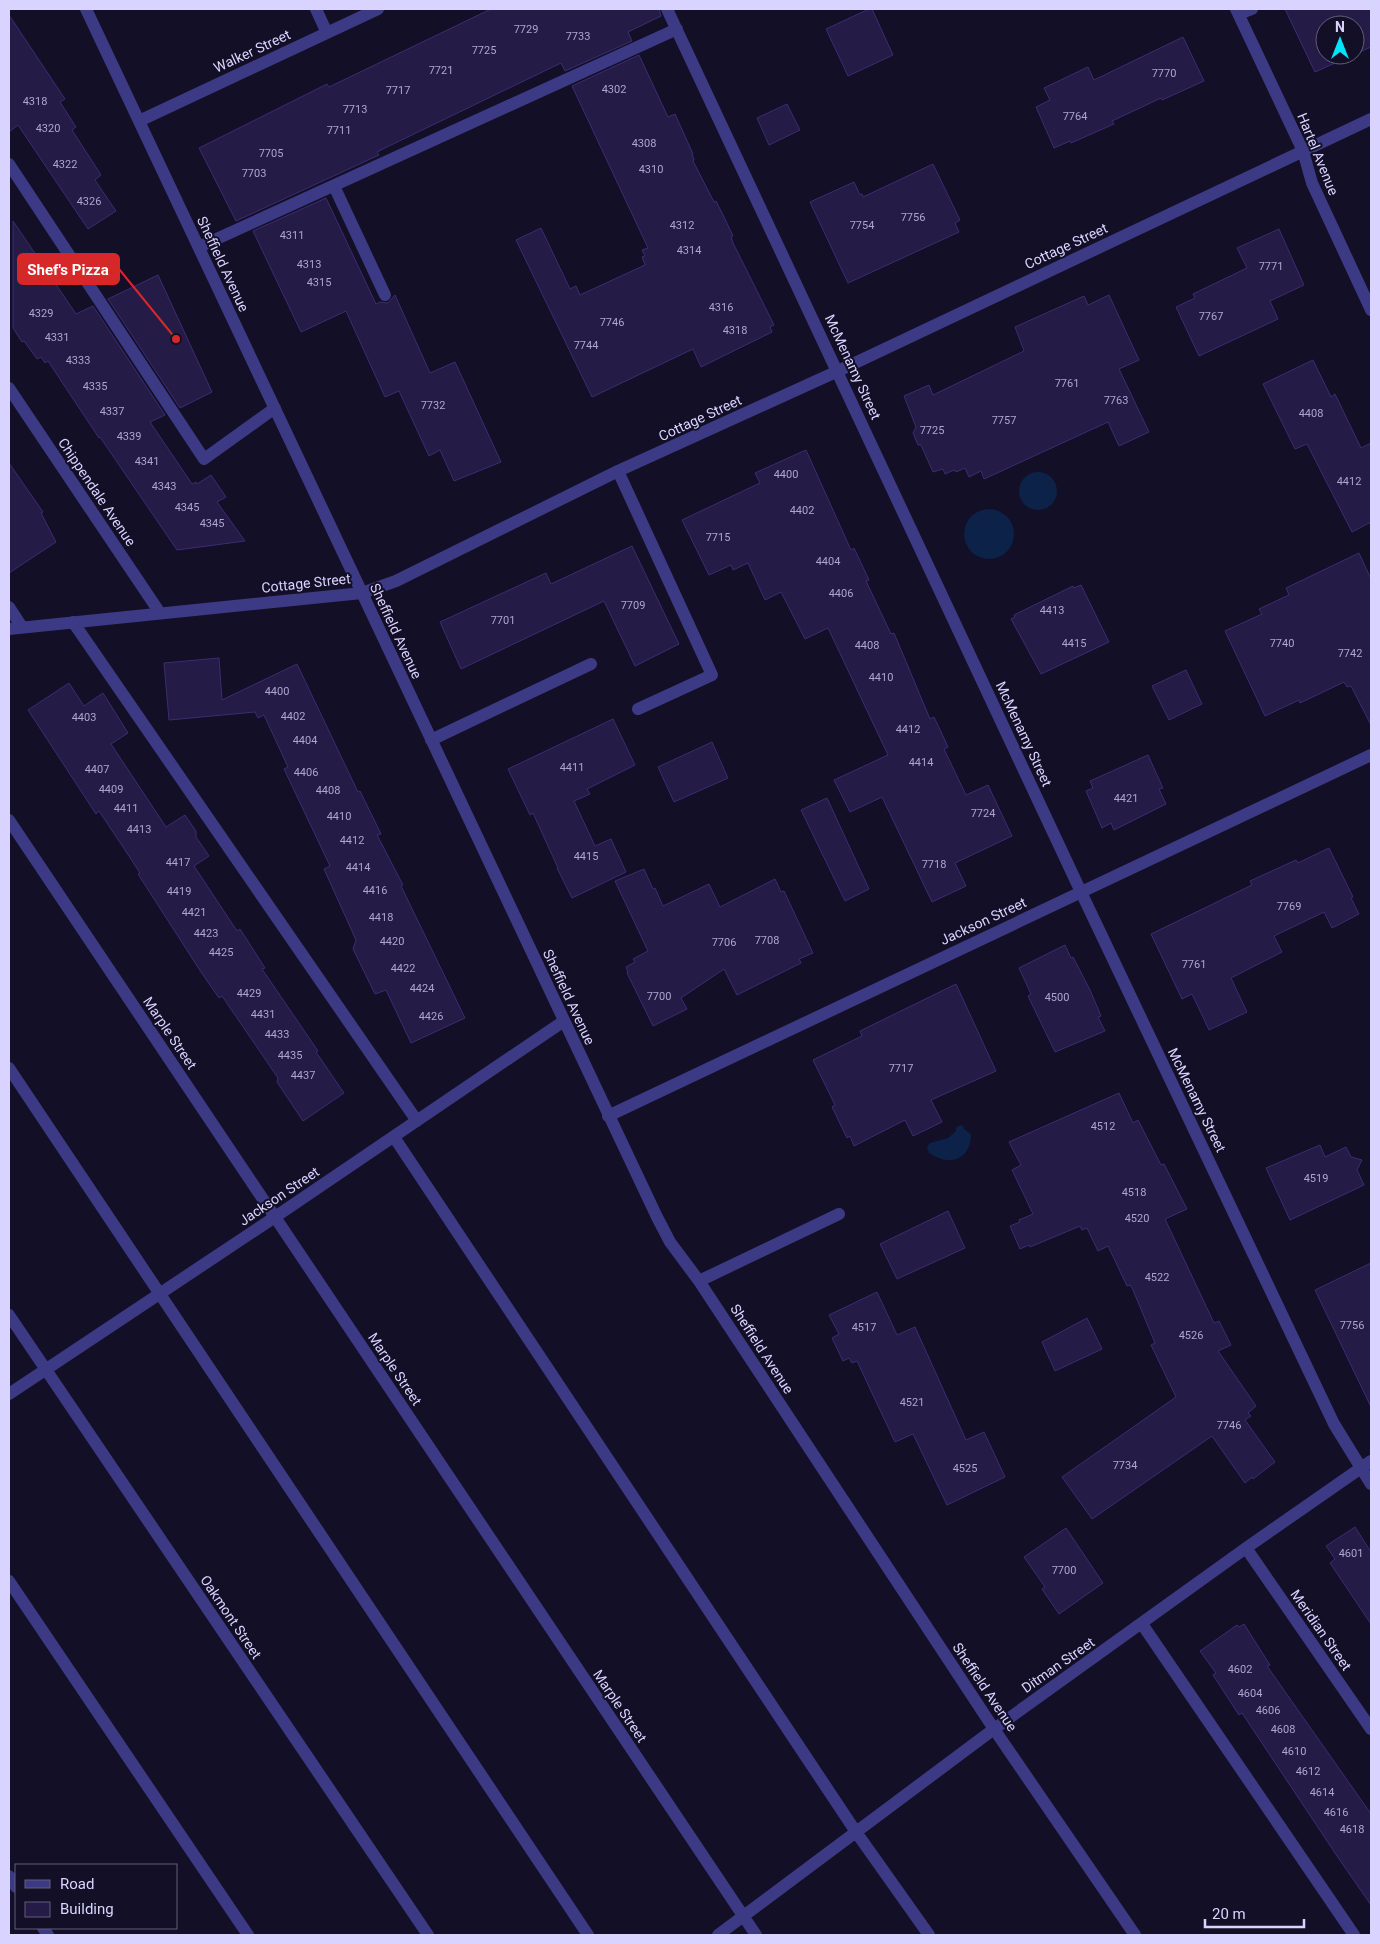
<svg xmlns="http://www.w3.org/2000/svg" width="1380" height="1944" viewBox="0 0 1380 1944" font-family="Roboto,sans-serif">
	<rect width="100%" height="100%" fill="#130f26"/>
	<path fill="#0c2248" d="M1019 491a19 19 0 1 1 38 0a19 19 0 1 1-38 0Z
		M964 534a25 25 0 1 1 50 0a25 25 0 1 1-50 0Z
		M 962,1125 L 964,1129 L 971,1134 C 971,1160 949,1167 929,1153 L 927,1147 L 930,1143 L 948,1138 L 956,1131 L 956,1127 Z"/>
	<path fill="#241b47" stroke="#3b2d73" d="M 491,9 L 659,9 L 661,16 L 628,32 L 632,41 L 565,71 L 561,63 L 387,147 L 377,152 L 379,155 L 236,221 L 199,148 L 327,84 L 329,87 Z
		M 869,9 L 872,9 L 893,55 L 848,76 L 826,29 Z
		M 1285,9 L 1371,9 L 1371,47 L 1355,54 L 1355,25 L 1325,25 L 1325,55 L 1353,55 L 1315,72 Z
		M 9,15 L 65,99 L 60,102 L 76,127 L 72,130 L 101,175 L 95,180 L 116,211 L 88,229 L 18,125 L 9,132 Z
		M 1183,37 L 1204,81 L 1162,100 L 1161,98 L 1112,121 L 1114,124 L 1071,143 L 1070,141 L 1054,148 L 1036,107 L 1050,100 L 1044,88 L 1088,67 L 1094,80 Z
		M 639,55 L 668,117 L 675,114 L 693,154 L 692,154 L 694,160 L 693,161 L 714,202 L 716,201 L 725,219 L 733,236 L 731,237 L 733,243 L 774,325 L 770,327 L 772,332 L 701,367 L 693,349 L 592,397 L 516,240 L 541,228 L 570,289 L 576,286 L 580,295 L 645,265 L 642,257 L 645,256 L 642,250 L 648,248 L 572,86 Z
		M 787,104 L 800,130 L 769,145 L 757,118 Z
		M 933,164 L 960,220 L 955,223 L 959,232 L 848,283 L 810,202 L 854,182 L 860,195 L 862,194 L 863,197 Z
		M 326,198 L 376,304 L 380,302 L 388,303 L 395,295 L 430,373 L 455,362 L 501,462 L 454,481 L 440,450 L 429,456 L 399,391 L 385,397 L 346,311 L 301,332 L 253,231 Z
		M 13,221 L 76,314 L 93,306 L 165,415 L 150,422 L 192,484 L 196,482 L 197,484 L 211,475 L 226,497 L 217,502 L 245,541 L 177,550 L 100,437 L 99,438 L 48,361 L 45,363 L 41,357 L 37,359 L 24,341 L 22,342 L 13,328 Z
		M 1279,229 L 1304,285 L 1270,301 L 1278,319 L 1199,356 L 1176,307 L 1195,298 L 1193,294 L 1247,268 L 1237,248 Z
		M 158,275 L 212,392 L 180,408 L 108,299 Z
		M 1109,295 L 1139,360 L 1119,369 L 1149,432 L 1119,446 L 1108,422 L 984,479 L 981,471 L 969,477 L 965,468 L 956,472 L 954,470 L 945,474 L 943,469 L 933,472 L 921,445 L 918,445 L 913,433 L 916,427 L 904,396 L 929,385 L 933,395 L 1024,351 L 1015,327 L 1084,296 L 1088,305 Z
		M 1313,360 L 1331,397 L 1335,394 L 1361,448 L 1371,443 L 1371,522 L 1352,532 L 1307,444 L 1295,449 L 1263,384 Z
		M 806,450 L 851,550 L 854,548 L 869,580 L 866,581 L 891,634 L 894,633 L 930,719 L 934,717 L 942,734 L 948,747 L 944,749 L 966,795 L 988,785 L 1012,836 L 955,863 L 966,886 L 932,902 L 882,797 L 850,812 L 834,780 L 888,755 L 828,628 L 805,639 L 781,592 L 765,600 L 748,563 L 733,570 L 731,565 L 709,575 L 682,520 L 760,483 L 755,473 Z
		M 9,463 L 43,512 L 41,513 L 56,542 L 9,573 Z
		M 632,546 L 679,644 L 635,666 L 604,601 L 461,669 L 440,622 L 546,573 L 551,584 Z
		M 1359,553 L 1371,579 L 1371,725 L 1351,686 L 1347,687 L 1344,682 L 1300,703 L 1299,700 L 1265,716 L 1225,631 L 1262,614 L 1259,609 L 1289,595 L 1286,588 Z
		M 1081,585 L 1109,642 L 1041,674 L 1011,619 L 1015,617 L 1014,615 L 1073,586 L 1074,588 Z
		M 219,658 L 222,700 L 297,664 L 358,792 L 360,791 L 381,834 L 377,835 L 403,885 L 401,886 L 465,1018 L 411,1043 L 386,990 L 375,994 L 353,949 L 356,940 L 324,869 L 330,866 L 284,769 L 288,767 L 264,715 L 258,718 L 255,712 L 169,720 L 164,663 Z
		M 1186,670 L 1202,704 L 1169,720 L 1152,686 Z
		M 69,683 L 84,706 L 103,693 L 128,733 L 111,744 L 166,827 L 185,815 L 196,831 L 196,837 L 209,856 L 194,866 L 237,931 L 240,929 L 265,968 L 262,969 L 318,1051 L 316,1052 L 344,1093 L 303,1121 L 277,1082 L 278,1078 L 222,996 L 219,998 L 201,972 L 138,874 L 140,873 L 127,853 L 99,811 L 96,814 L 28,710 Z
		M 613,719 L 635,765 L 587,789 L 590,794 L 574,801 L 595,846 L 611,839 L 626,872 L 572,898 L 557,868 L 558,868 L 533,813 L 530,815 L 508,769 Z
		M 712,742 L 728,778 L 674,802 L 658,767 Z
		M 1148,755 L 1163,788 L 1159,789 L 1166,804 L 1114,830 L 1111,823 L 1102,828 L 1086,791 L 1093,788 L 1090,781 Z
		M 827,798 L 869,889 L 845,901 L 801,810 Z
		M 1329,848 L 1353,897 L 1351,898 L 1359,914 L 1332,928 L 1324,912 L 1274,936 L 1282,952 L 1231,978 L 1247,1012 L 1209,1030 L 1192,994 L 1182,999 L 1151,934 L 1252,885 L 1250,881 L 1296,860 L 1298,863 Z
		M 644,869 L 653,889 L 655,888 L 663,906 L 709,884 L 720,907 L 775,879 L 781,892 L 784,891 L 813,953 L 799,959 L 801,963 L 737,995 L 724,969 L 681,998 L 687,1009 L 653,1026 L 627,973 L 628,972 L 626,967 L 635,962 L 633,959 L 648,951 L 615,881 Z
		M 1065,945 L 1071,958 L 1073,957 L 1090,990 L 1101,1016 L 1098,1017 L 1105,1031 L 1055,1052 L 1028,996 L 1031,994 L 1019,968 Z
		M 956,984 L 996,1071 L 931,1100 L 942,1122 L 913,1136 L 905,1120 L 854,1146 L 850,1136 L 847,1138 L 832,1107 L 835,1105 L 813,1060 L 862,1036 L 860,1031 Z
		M 1119,1093 L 1133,1123 L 1138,1120 L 1161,1165 L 1164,1164 L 1187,1209 L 1165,1219 L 1214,1323 L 1219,1321 L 1231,1345 L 1218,1351 L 1256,1406 L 1248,1413 L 1251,1416 L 1245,1420 L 1275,1462 L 1253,1479 L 1252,1477 L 1245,1483 L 1212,1436 L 1092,1519 L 1062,1477 L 1176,1397 L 1151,1345 L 1155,1343 L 1133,1290 L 1130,1285 L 1127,1286 L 1108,1246 L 1098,1251 L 1087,1228 L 1082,1230 L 1080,1226 L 1030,1247 L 1029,1245 L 1020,1249 L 1010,1226 L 1020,1222 L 1019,1220 L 1033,1214 L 1012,1170 L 1021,1165 L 1009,1142 Z
		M 1320,1145 L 1325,1157 L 1346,1147 L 1351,1157 L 1362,1160 L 1357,1170 L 1364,1185 L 1290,1220 L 1266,1168 Z
		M 948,1211 L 965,1248 L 897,1279 L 880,1244 Z
		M 1371,1263 L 1371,1407 L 1315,1290 Z
		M 877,1292 L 897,1335 L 915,1327 L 966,1440 L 984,1432 L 1005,1477 L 947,1505 L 913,1434 L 895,1442 L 857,1361 L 852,1363 L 849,1358 L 843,1361 L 832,1338 L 839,1334 L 829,1315 Z
		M 1087,1318 L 1102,1349 L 1055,1371 L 1042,1342 Z
		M 1355,1527 L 1371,1552 L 1371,1624 L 1330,1563 L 1335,1559 L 1326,1546 Z
		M 1066,1528 L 1103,1583 L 1059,1614 L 1042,1589 L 1045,1587 L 1024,1557 Z
		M 1244,1624 L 1270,1665 L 1267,1666 L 1371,1814 L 1371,1905 L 1337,1856 L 1242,1713 L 1239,1715 L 1213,1675 L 1216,1673 L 1200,1651 L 1237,1625 L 1239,1627 Z"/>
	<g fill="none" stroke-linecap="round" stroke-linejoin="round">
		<path stroke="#3d3a85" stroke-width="12" d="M 86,9 L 657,1217 L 670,1242 L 699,1281 L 994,1729 L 1135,1935
			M 316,9 L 327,33
			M 667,9 L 1081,892 L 1334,1424 L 1371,1484
			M 1236,9 L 1303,151 L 1312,183 L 1371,310
			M 1239,14 L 1252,9
			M 139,121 L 378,9
			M 9,164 L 204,459 L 275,408
			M 334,186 L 385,295
			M 199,247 L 677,29
			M 9,388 L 160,613
			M 618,471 L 712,675 L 638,709
			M 9,607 L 22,627
			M 73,622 L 417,1121
			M 9,629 L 362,593 L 396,581 L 618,471 L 838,371 L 1371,119
			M 431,740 L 591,664
			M 9,820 L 756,1935
			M 9,1068 L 588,1935
			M 608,1116 L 1371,755
			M 394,1137 L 856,1832 L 929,1935
			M 699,1281 L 839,1214
			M 9,1315 L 428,1935
			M 9,1394 L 275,1217 L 564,1021
			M 1246,1548 L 1371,1729
			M 9,1581 L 248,1935
			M 1142,1624 L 1354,1935
			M 9,1876 L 16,1887
			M 43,1928 L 48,1935
			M 718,1935 L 994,1729 L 1246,1548 L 1371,1461"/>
	</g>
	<g text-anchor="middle" stroke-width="4" stroke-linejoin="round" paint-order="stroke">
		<g font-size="11" fill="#aca6d1">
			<text x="526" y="33">7729</text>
			<text x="578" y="40">7733</text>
			<text x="484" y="54">7725</text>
			<text x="441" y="74">7721</text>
			<text x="1164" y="77">7770</text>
			<text x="614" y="93">4302</text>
			<text x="398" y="94">7717</text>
			<text x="35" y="105">4318</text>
			<text x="355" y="113">7713</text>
			<text x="1075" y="120">7764</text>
			<text x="48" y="132">4320</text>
			<text x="339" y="134">7711</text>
			<text x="644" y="147">4308</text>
			<text x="271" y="157">7705</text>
			<text x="65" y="168">4322</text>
			<text x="651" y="173">4310</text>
			<text x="254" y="177">7703</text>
			<text x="89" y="205">4326</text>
			<text x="913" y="221">7756</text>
			<text x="682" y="229">4312</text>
			<text x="862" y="229">7754</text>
			<text x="292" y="239">4311</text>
			<text x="689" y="254">4314</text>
			<text x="309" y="268">4313</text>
			<text x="1271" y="270">7771</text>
			<text x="319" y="286">4315</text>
			<text x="721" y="311">4316</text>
			<text x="41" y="317">4329</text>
			<text x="1211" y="320">7767</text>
			<text x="612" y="326">7746</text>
			<text x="735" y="334">4318</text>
			<text x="57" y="341">4331</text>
			<text x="586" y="349">7744</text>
			<text x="78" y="364">4333</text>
			<text x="1067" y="387">7761</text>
			<text x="95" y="390">4335</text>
			<text x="1116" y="404">7763</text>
			<text x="433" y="409">7732</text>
			<text x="112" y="415">4337</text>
			<text x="1311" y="417">4408</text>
			<text x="1004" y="424">7757</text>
			<text x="932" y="434">7725</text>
			<text x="129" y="440">4339</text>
			<text x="147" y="465">4341</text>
			<text x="786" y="478">4400</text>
			<text x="1349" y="485">4412</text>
			<text x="164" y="490">4343</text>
			<text x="187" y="511">4345</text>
			<text x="802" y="514">4402</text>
			<text x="212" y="527">4345</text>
			<text x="718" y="541">7715</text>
			<text x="828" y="565">4404</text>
			<text x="841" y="597">4406</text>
			<text x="633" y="609">7709</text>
			<text x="1052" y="614">4413</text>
			<text x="503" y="624">7701</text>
			<text x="1074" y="647">4415</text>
			<text x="1282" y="647">7740</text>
			<text x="867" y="649">4408</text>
			<text x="1350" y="657">7742</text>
			<text x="881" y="681">4410</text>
			<text x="277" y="695">4400</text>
			<text x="293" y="720">4402</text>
			<text x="84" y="721">4403</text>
			<text x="908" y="733">4412</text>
			<text x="305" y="744">4404</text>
			<text x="921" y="766">4414</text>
			<text x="572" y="771">4411</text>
			<text x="97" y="773">4407</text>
			<text x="306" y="776">4406</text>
			<text x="111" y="793">4409</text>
			<text x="328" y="794">4408</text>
			<text x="1126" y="802">4421</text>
			<text x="126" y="812">4411</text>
			<text x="983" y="817">7724</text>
			<text x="339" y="820">4410</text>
			<text x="139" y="833">4413</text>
			<text x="352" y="844">4412</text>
			<text x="586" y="860">4415</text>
			<text x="178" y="866">4417</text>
			<text x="934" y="868">7718</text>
			<text x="358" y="871">4414</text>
			<text x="375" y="894">4416</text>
			<text x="179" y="895">4419</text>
			<text x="1289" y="910">7769</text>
			<text x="194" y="916">4421</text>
			<text x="381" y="921">4418</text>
			<text x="206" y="937">4423</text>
			<text x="767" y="944">7708</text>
			<text x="392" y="945">4420</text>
			<text x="724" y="946">7706</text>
			<text x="221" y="956">4425</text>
			<text x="1194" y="968">7761</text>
			<text x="403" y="972">4422</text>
			<text x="422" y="992">4424</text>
			<text x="249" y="997">4429</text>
			<text x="659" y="1000">7700</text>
			<text x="1057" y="1001">4500</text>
			<text x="263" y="1018">4431</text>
			<text x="431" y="1020">4426</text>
			<text x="277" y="1038">4433</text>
			<text x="290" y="1059">4435</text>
			<text x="901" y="1072">7717</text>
			<text x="303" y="1079">4437</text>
			<text x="1103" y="1130">4512</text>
			<text x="1316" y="1182">4519</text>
			<text x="1134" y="1196">4518</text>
			<text x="1137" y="1222">4520</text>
			<text x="1157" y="1281">4522</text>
			<text x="1352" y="1329">7756</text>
			<text x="864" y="1331">4517</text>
			<text x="1191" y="1339">4526</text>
			<text x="912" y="1406">4521</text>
			<text x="1229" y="1429">7746</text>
			<text x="1125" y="1469">7734</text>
			<text x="965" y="1472">4525</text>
			<text x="1351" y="1557">4601</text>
			<text x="1064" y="1574">7700</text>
			<text x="1240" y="1673">4602</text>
			<text x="1250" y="1697">4604</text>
			<text x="1268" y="1714">4606</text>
			<text x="1283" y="1733">4608</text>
			<text x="1294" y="1755">4610</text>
			<text x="1308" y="1775">4612</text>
			<text x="1322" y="1796">4614</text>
			<text x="1336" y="1816">4616</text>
			<text x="1352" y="1833">4618</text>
		</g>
		<g font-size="14" fill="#d9d4ff" stroke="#130f26">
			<text transform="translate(252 51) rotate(-25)" y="5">Walker Street</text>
			<text transform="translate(1318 154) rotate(68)" y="5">Hartel Avenue</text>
			<text transform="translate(1066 246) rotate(-25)" y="5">Cottage Street</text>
			<text transform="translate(223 264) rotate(65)" y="5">Sheffield Avenue</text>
			<text transform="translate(853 367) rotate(65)" y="5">McMenamy Street</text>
			<text transform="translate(700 418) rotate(-25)" y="5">Cottage Street</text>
			<text transform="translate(97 492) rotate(56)" y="5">Chippendale Avenue</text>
			<text transform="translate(306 583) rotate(-6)" y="5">Cottage Street</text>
			<text transform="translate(396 631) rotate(65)" y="5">Sheffield Avenue</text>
			<text transform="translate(1024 734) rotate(65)" y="5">McMenamy Street</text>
			<text transform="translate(983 921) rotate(-25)" y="5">Jackson Street</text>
			<text transform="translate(569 997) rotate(65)" y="5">Sheffield Avenue</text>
			<text transform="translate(170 1033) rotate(56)" y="5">Marple Street</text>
			<text transform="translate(1197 1100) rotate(64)" y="5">McMenamy Street</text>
			<text transform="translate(279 1196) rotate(-34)" y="5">Jackson Street</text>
			<text transform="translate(762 1349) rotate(57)" y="5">Sheffield Avenue</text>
			<text transform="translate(395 1369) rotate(56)" y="5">Marple Street</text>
			<text transform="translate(231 1617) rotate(56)" y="5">Oakmont Street</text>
			<text transform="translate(1321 1630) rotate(55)" y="5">Meridian Street</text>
			<text transform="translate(1058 1665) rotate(-35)" y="5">Ditman Street</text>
			<text transform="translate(985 1687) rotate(56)" y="5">Sheffield Avenue</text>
			<text transform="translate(620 1706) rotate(56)" y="5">Marple Street</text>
		</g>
	</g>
	<path fill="none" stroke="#d62828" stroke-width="2" d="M176 339L119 269"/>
	<circle fill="#d62828" stroke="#130f26" stroke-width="2" cx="176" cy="339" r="5"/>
	<rect fill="#d62828" stroke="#d62828" stroke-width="2" x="18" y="254" width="101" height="30" rx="5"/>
	<g font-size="15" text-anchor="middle" font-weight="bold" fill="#fff">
		<text x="68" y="275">Shef's Pizza</text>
	</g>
	<rect width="1380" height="1944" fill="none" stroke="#d9d4ff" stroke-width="20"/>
	<rect x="15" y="1864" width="162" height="65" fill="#130f26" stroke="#625e7d"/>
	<rect x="25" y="1880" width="25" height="8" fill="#3d3a85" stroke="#625e7d"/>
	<text x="60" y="1889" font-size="15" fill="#d9d4ff">Road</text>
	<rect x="25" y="1902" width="25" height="15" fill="#241b47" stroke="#625e7d"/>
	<text x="60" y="1914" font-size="15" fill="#d9d4ff">Building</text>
	<g transform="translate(1340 40)"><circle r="24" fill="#130f26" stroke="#625e7d"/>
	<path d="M0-4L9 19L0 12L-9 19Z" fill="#00e5ff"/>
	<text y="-8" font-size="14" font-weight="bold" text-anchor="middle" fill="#d9d4ff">N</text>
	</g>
	<path d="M1205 1919v8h99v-8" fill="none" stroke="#d9d4ff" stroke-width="2.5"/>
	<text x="1212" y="1919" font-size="15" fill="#d9d4ff" stroke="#130f26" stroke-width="4" paint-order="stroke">20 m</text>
</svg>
